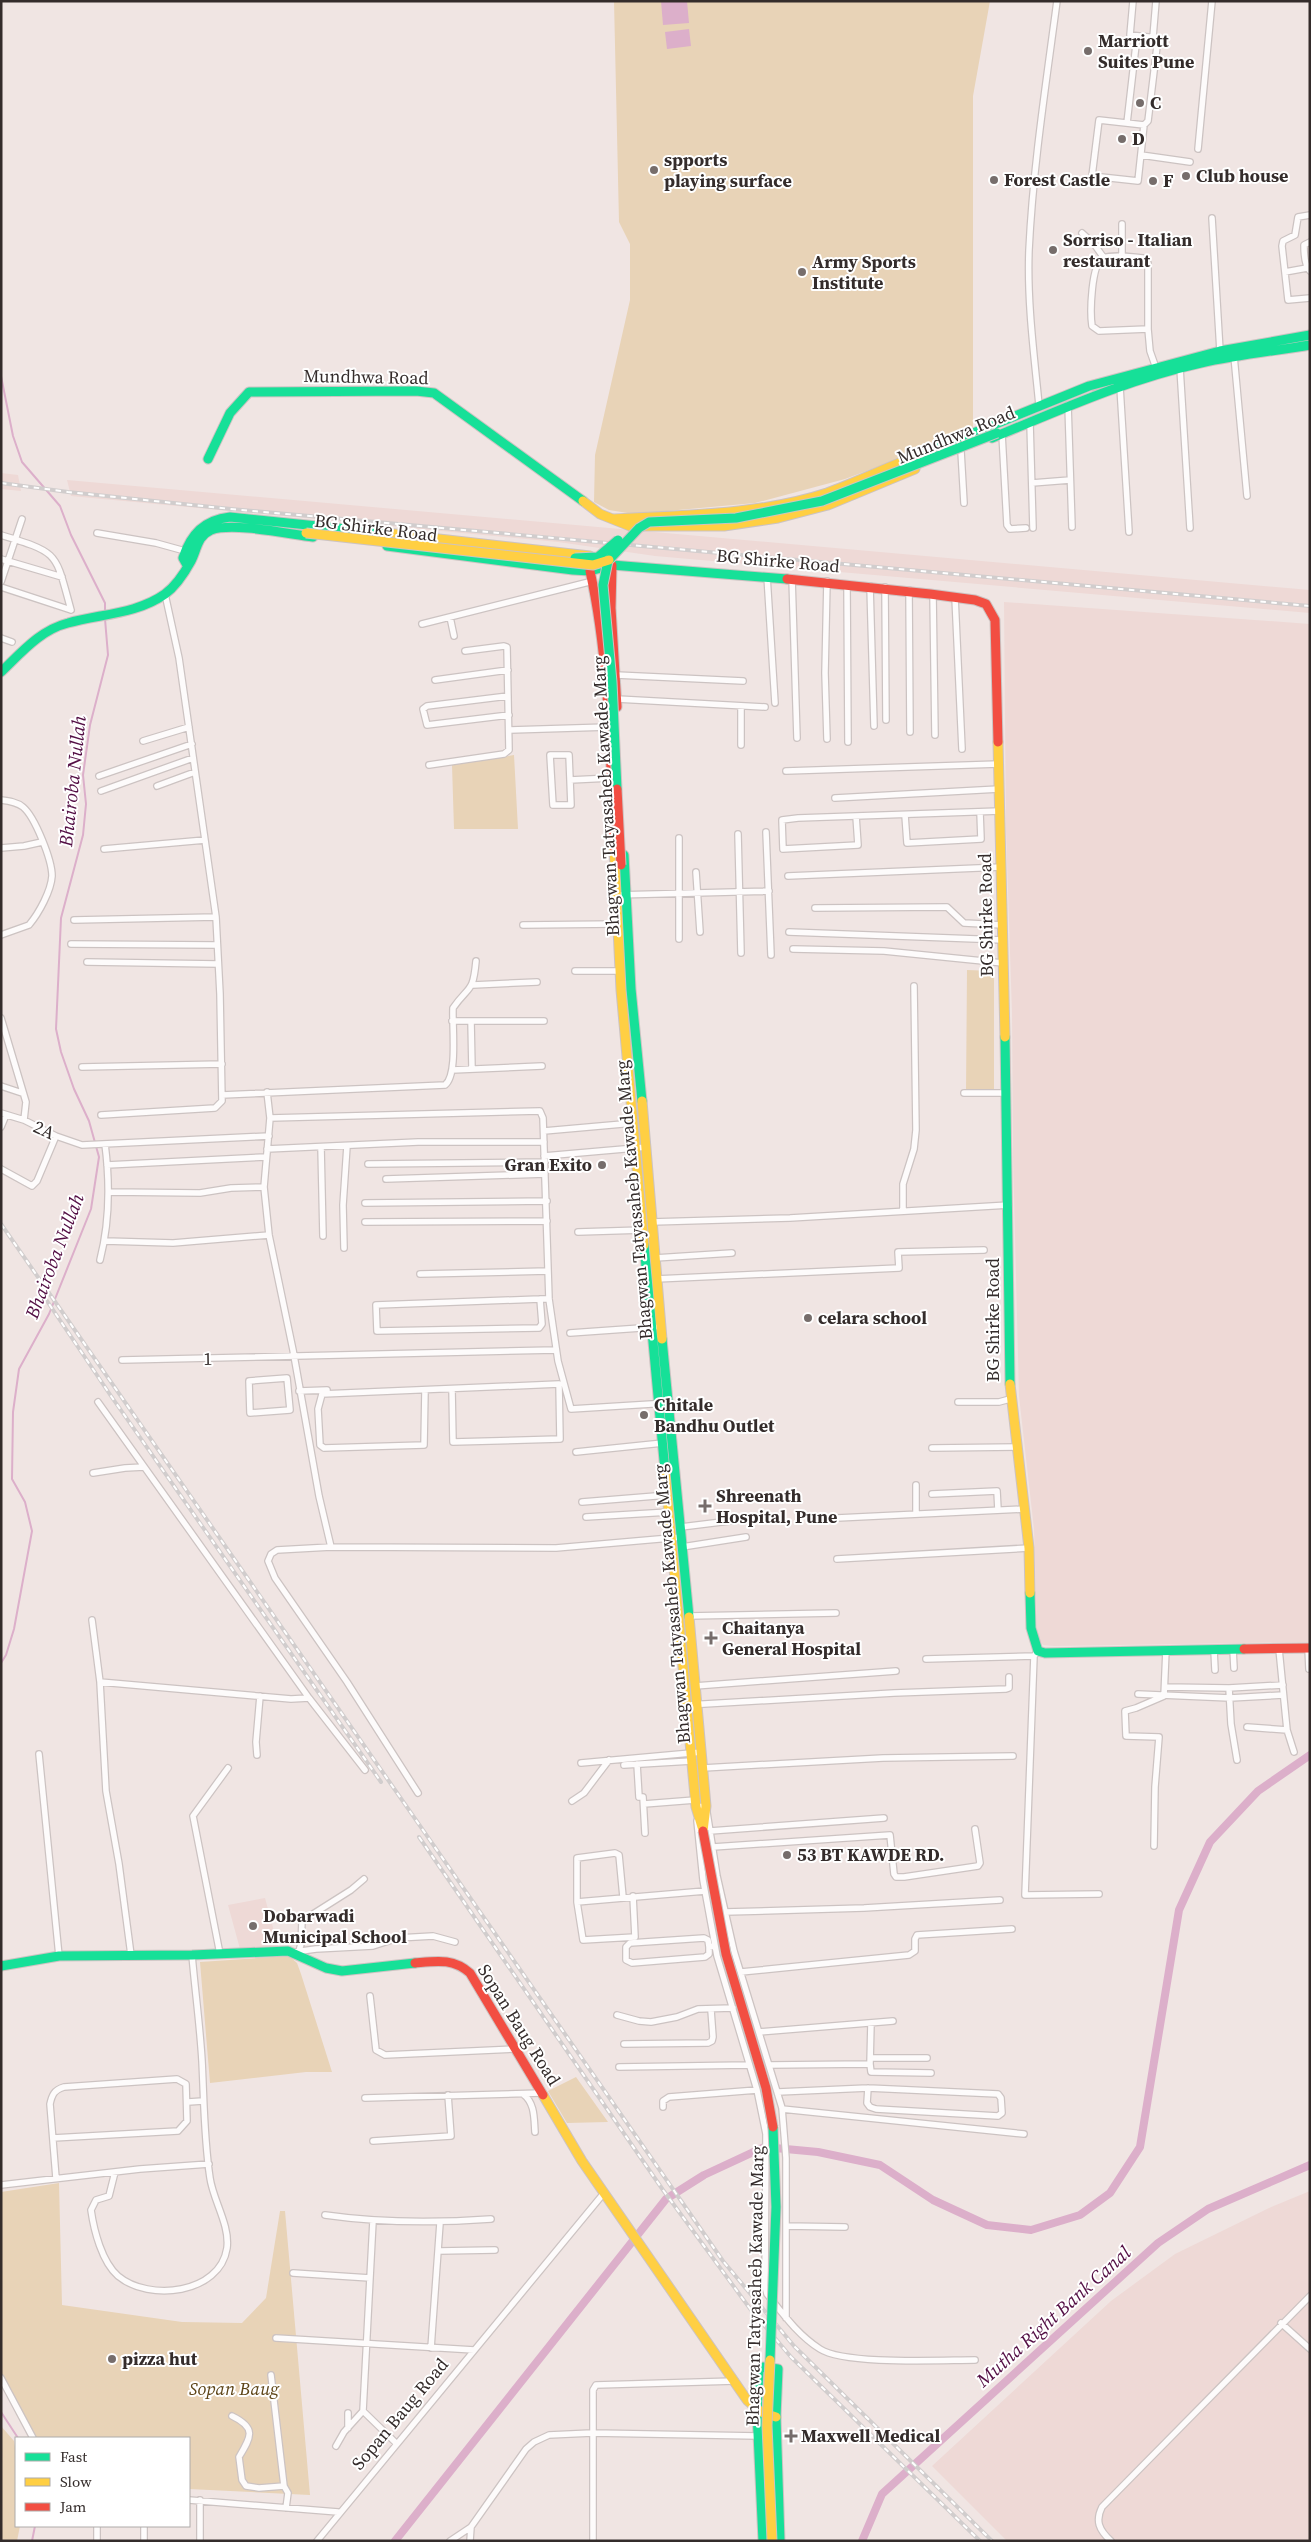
<svg xmlns="http://www.w3.org/2000/svg" width="1311" height="2542" viewBox="0 0 1311 2542" font-family="'Source Serif 4',serif">
	<rect width="100%" height="100%" fill="#f0e5e3"/>
	<path fill="#eed9d6" d="M 1,473 L 18,475 L 21,491 L 1,489 Z
		M 67,480 L 1310,590 L 1310,613 L 655,556 L 558,542 L 71,496 Z
		M 1004,602 L 1310,624 L 1310,1642 L 1054,1646 L 1043,1645 L 1037,1636 L 1034,1529 L 1019,1396 L 1013,1156 L 1012,1013 L 1006,830 Z
		M 265,1898 L 278,1946 L 240,1949 L 228,1905 Z
		M 1310,2191 L 1310,2541 L 1007,2541 L 932,2466 L 1111,2301 L 1175,2254 L 1269,2208 Z"/>
	<path fill="#e8d3b7" d="M 614,1 L 990,1 L 973,96 L 973,431 L 845,479 L 755,503 L 634,514 L 609,510 L 594,502 L 595,455 L 630,300 L 630,244 L 619,222 Z
		M 514,755 L 518,829 L 454,829 L 452,765 Z
		M 967,970 L 994,971 L 994,1094 L 966,1094 Z
		M 289,1956 L 297,1963 L 301,1974 L 332,2072 L 306,2072 L 210,2083 L 200,1962 Z
		M 576,2077 L 608,2122 L 567,2123 L 548,2091 Z
		M 59,2183 L 62,2305 L 182,2322 L 242,2323 L 266,2298 L 280,2211 L 285,2211 L 310,2495 L 189,2489 L 189,2438 L 37,2438 L 1,2376 L 1,2192 Z
		M 1,2426 L 14,2441 L 16,2453 L 16,2526 L 20,2526 L 17,2541 L 1,2541 Z"/>
	<path fill="#dcafca" d="M 661,1 L 687,1 L 689,23 L 663,25 Z
		M 689,29 L 691,46 L 667,49 L 665,32 Z"/>
	<g fill="none" stroke-linecap="round" stroke-linejoin="round">
		<path stroke="#dcafca" stroke-width="2" d="M 1,376 L 13,436 L 22,462 L 60,506 L 71,535 L 105,603 L 105,612
			M 1,1663 L 6,1655 L 14,1629 L 32,1531 L 25,1502 L 12,1479 L 13,1412 L 19,1369 L 49,1314 L 91,1209 L 99,1157 L 89,1121 L 74,1089 L 61,1052 L 56,1029 L 61,918 L 83,835 L 86,804 L 83,775 L 90,725 L 108,655 L 105,619
			M 1,2412 L 18,2438
			M 32,2541 L 35,2526"/>
		<path stroke="#dcafca" stroke-width="8" d="M 395,2541 L 666,2199 L 704,2175 L 764,2147 L 818,2152 L 880,2165 L 933,2200 L 987,2225 L 1031,2230 L 1080,2215 L 1110,2193 L 1140,2147 L 1179,1910 L 1210,1842 L 1258,1791 L 1310,1755
			M 862,2541 L 882,2494 L 1158,2243 L 1208,2209 L 1310,2165"/>
		<g stroke="#ccc3c2" stroke-width="8">
			<path id="street" d="M 1133,1 L 1130,35 L 1158,38 L 1148,121 L 1144,125
				M 1153,37 L 1156,1
				M 1099,120 L 1144,125 L 1138,181 L 1092,176 Z
				M 1127,123 L 1137,36
				M 1198,149 L 1212,1
				M 1141,155 L 1190,162
				M 1310,215 L 1298,217 L 1295,235 L 1283,241 L 1282,246 L 1288,300 L 1310,298
				M 1212,218 L 1220,351
				M 1082,233 L 1094,244 L 1104,258
				M 1310,242 L 1304,245 C 1304,252 1305,266 1310,271
				M 1122,257 L 1122,224
				M 1285,272 L 1307,268
				M 1148,329 L 1148,263 L 1143,258 C 1131,257 1114,254 1103,258 C 1091,264 1090,313 1092,326 L 1099,331 L 1148,329 L 1150,351 L 1156,368
				M 1234,356 L 1247,496
				M 1180,368 L 1190,528
				M 1120,387 L 1129,532
				M 1039,405 C 1034,354 1027,301 1029,250 C 1033,167 1046,84 1057,1
				M 1068,405 L 1072,527
				M 1030,423 L 1033,528
				M 1002,434 L 1007,525 L 1010,529 L 1026,528
				M 961,451 L 964,503
				M 1032,483 L 1070,480
				M 97,533 L 156,543 L 185,551
				M 1,535 C 60,553 55,552 71,610
				M 1,559 L 62,577
				M 767,576 L 775,703
				M 792,578 L 797,738
				M 827,581 L 825,673 L 827,739
				M 1,582 L 22,519
				M 847,584 L 848,742
				M 870,586 L 874,726
				M 1,587 L 71,610
				M 885,587 L 886,720
				M 909,590 L 910,732
				M 933,594 L 935,735
				M 955,597 L 962,749
				M 450,617 L 454,636
				M 422,624 L 593,581
				M 1,638 L 12,642
				M 616,675 L 743,681
				M 435,680 L 508,670
				M 508,696 L 427,706 L 423,709 L 427,725 L 509,715
				M 617,699 L 765,707
				M 510,730 L 608,727
				M 143,741 L 189,727
				M 741,745 L 741,707
				M 550,755 L 569,755 L 571,805 L 553,805 Z
				M 429,765 L 504,754 L 509,750 L 507,647 L 504,646 L 465,651
				M 786,771 L 999,764
				M 99,776 L 192,744
				M 570,780 L 611,778
				M 157,786 L 195,772
				M 101,791 L 193,758
				M 835,798 L 999,789
				M 1,800 C 9,801 17,802 23,807 C 35,817 52,860 52,876 C 51,891 39,913 29,925 L 1,935
				M 905,815 L 907,843 L 981,839 L 980,812
				M 856,816 L 858,845 L 783,849 L 782,820 L 798,818 L 1000,811
				M 766,832 L 771,955
				M 738,834 L 741,953
				M 679,838 L 679,939
				M 1,848 L 24,846 L 42,842
				M 104,849 L 205,840
				M 696,872 L 700,932
				M 788,876 L 1002,867
				M 616,895 L 769,891
				M 815,908 L 947,907 L 964,923 L 1003,925
				M 74,920 L 216,917
				M 523,925 L 617,924
				M 789,932 L 1003,940
				M 71,944 L 216,945
				M 793,949 L 884,951 L 1003,963
				M 87,962 L 218,964
				M 575,971 L 620,971
				M 473,985 L 537,982
				M 1,1018 L 26,1102 L 24,1120
				M 452,1021 L 544,1021
				M 471,1021 L 472,1069
				M 82,1067 L 222,1064
				M 452,1070 L 542,1066
				M 1,1086 L 22,1093
				M 267,1092 L 270,1118 L 264,1187 L 269,1235 L 293,1350 L 319,1496 L 331,1547
				M 964,1093 L 1006,1093
				M 222,1095 L 445,1085 C 458,1075 452,1026 453,1008 C 469,985 473,994 476,961
				M 1,1113 L 24,1120 L 56,1136 L 82,1145 L 269,1136
				M 101,1115 L 215,1108 L 222,1101 L 220,994 L 216,917 L 179,658 L 165,594
				M 270,1118 L 540,1111 L 543,1118 L 549,1299 L 558,1361 L 571,1409 L 668,1403
				M 1,1127 L 6,1115
				M 544,1131 L 634,1123
				M 321,1147 L 323,1236
				M 267,1149 L 418,1142 L 544,1142
				M 544,1156 L 647,1147
				M 368,1164 L 545,1162
				M 107,1165 L 266,1157
				M 1,1169 L 32,1186 L 37,1181 L 56,1136
				M 386,1179 L 545,1174
				M 109,1192 L 200,1193 L 231,1188 L 264,1187
				M 365,1203 L 547,1201
				M 903,1211 L 903,1184 L 914,1149 L 916,1130 L 914,986
				M 365,1222 L 547,1221
				M 651,1222 L 790,1218 L 1009,1205
				M 578,1232 L 643,1230
				M 105,1241 L 173,1243 L 269,1235
				M 344,1248 L 343,1205 L 347,1146
				M 655,1258 L 732,1253
				M 100,1260 C 110,1221 110,1183 105,1144
				M 420,1274 L 548,1271
				M 656,1279 L 899,1268 L 898,1252 L 984,1250
				M 540,1299 L 542,1324 L 539,1328 L 377,1331 L 376,1305 L 540,1299 L 549,1299
				M 570,1333 L 655,1327
				M 122,1360 L 556,1350
				M 287,1378 L 290,1410 L 250,1413 L 249,1381 Z
				M 425,1390 L 424,1445 L 324,1448 L 320,1445 L 318,1409 L 322,1394 L 559,1384 L 560,1439 L 453,1442 L 452,1389
				M 299,1391 L 327,1390
				M 98,1402 L 309,1698
				M 958,1402 L 999,1402 L 1010,1399
				M 932,1448 L 1017,1447
				M 576,1452 L 663,1443
				M 93,1473 L 125,1468 L 144,1467
				M 916,1485 L 916,1514
				M 932,1494 L 997,1491 L 998,1510
				M 582,1502 L 668,1495
				M 586,1517 L 669,1512
				M 837,1518 L 1025,1509
				M 681,1527 L 738,1520
				M 682,1547 L 746,1537
				M 837,1559 L 1029,1548
				M 688,1616 L 836,1613
				M 92,1620 L 100,1682 L 106,1791 L 119,1864 L 131,1955
				M 1308,1648 L 1309,1669
				M 1233,1649 L 1234,1668
				M 1279,1649 L 1287,1730
				M 1214,1650 L 1215,1670
				M 1038,1651 L 1034,1656 L 1025,1895 L 1099,1894
				M 926,1659 L 1034,1656
				M 100,1682 L 291,1699 L 309,1698 L 365,1770
				M 695,1686 L 896,1671
				M 1165,1687 L 1229,1688 L 1283,1685
				M 1229,1688 L 1231,1724 L 1237,1760
				M 1138,1694 L 1230,1698 L 1283,1695
				M 687,1705 L 894,1693 L 1006,1689 L 1009,1688 L 1009,1677
				M 1247,1727 L 1287,1730 L 1294,1752
				M 39,1754 L 59,1956
				M 257,1755 L 256,1742 L 260,1696
				M 581,1763 L 702,1752
				M 637,1764 L 639,1797 L 643,1797 L 645,1833
				M 624,1765 L 692,1761
				M 703,1768 L 883,1758 L 1013,1756
				M 418,1793 L 347,1682 L 275,1578 L 268,1561 L 271,1554 L 277,1550 L 331,1547 L 556,1548 L 682,1537
				M 572,1801 L 584,1793 L 609,1760
				M 644,1804 L 695,1800
				M 696,1809 L 696,1807 L 706,1806 L 717,1876 L 734,1951 L 782,2108 L 786,2158 L 786,2318
				M 697,1821 L 703,1880 L 717,1956 L 757,2090 L 766,2134 L 765,2286 L 767,2294 C 783,2314 798,2335 820,2349 C 845,2365 941,2360 975,2360
				M 710,1831 L 884,1818
				M 1154,1846 L 1155,1787 L 1159,1737 L 1126,1736 L 1125,1711 L 1136,1708 L 1164,1696 L 1166,1650
				M 713,1847 L 890,1835 L 894,1874 L 896,1877 L 904,1877 L 978,1866 L 980,1863 L 975,1829
				M 623,1897 L 619,1855 L 615,1853 L 577,1858 L 577,1902 L 583,1940 L 635,1937 L 633,1896
				M 577,1902 L 705,1891
				M 725,1912 L 864,1908 L 1000,1900
				M 709,1947 L 708,1940 L 704,1938 L 630,1943 L 626,1947 L 626,1960 L 632,1963 L 705,1957 L 709,1954 L 709,1947 L 715,1946
				M 299,1951 L 301,1944 L 302,1921 L 351,1890 L 364,1879
				M 294,1952 L 316,1949 L 373,1946 L 398,1938 L 433,1936 L 455,1942
				M 220,1954 L 193,1816 L 228,1768
				M 741,1972 L 909,1955 L 915,1951 L 915,1939 L 917,1935 L 1012,1929
				M 370,1996 L 376,2050 L 385,2055 L 515,2049
				M 617,2015 L 639,2021 L 651,2022 L 677,2017 L 698,2009 L 733,2008
				M 759,2032 L 893,2021
				M 624,2044 L 708,2043 L 712,2041 L 713,2037 L 711,2010
				M 871,2058 L 927,2058
				M 870,2064 L 871,2072 L 931,2073
				M 769,2065 L 870,2064 L 871,2023
				M 619,2067 L 748,2065
				M 778,2092 L 868,2088 L 998,2094 L 1001,2098 L 1002,2113 L 998,2116 L 876,2109 L 870,2107 L 867,2103 L 868,2088
				M 523,2094 C 535,2103 534,2118 535,2132
				M 365,2098 L 542,2093
				M 188,2102 L 203,2101
				M 663,2107 L 663,2101 L 669,2097 L 757,2090
				M 782,2109 L 1024,2134
				M 53,2138 L 178,2131 L 187,2121 L 186,2084 L 177,2079 L 64,2087 C 54,2090 52,2095 50,2104 L 56,2178
				M 373,2141 L 451,2136 L 448,2095
				M 115,2172 L 109,2196 L 96,2200 L 91,2210 C 94,2231 102,2262 118,2276 C 149,2302 220,2294 227,2248 C 230,2225 213,2200 210,2178 C 204,2139 204,2100 202,2061 C 200,2026 195,1990 192,1955
				M 1,2185 L 140,2169 L 209,2164
				M 325,2215 C 381,2223 435,2223 491,2219
				M 373,2221 L 363,2411 L 397,2444
				M 786,2226 L 845,2227
				M 439,2251 L 495,2250
				M 293,2273 L 370,2278
				M 1281,2323 L 1310,2349
				M 276,2338 L 474,2350
				M 431,2348 L 440,2223
				M 271,2375 L 284,2486 L 288,2493 L 286,2508
				M 1,2378 L 33,2438
				M 348,2413 L 348,2428
				M 232,2416 C 257,2428 251,2437 239,2457 L 242,2480 L 246,2486 L 259,2488 L 284,2486
				M 336,2446 L 344,2432 L 363,2411
				M 189,2500 L 338,2512
				M 200,2500 L 200,2541
				M 97,2526 L 97,2541
				M 144,2528 L 144,2541
				M 317,2541 L 604,2193
				M 450,2541 L 471,2527
				M 470,2541 L 471,2527 L 526,2449 L 534,2442 L 549,2435 L 592,2433 L 758,2436
				M 593,2541 L 593,2390 L 596,2385 L 735,2381
				M 1111,2541 C 1099,2530 1095,2521 1102,2507 L 1310,2296"/>
		</g>
		<g stroke="#ccc3c2" stroke-width="11">
			<path id="fast" d="M 992,438 C 1060,410 1128,379 1201,363 C 1237,355 1274,351 1310,345
				M 208,459 L 230,413 L 249,392 L 416,391 L 434,393 L 583,501
				M 902,462 L 1089,386 L 1220,351 L 1310,335
				M 387,546 L 573,570 L 590,571 L 612,565 L 787,579
				M 187,565 L 183,558 C 191,534 204,520 230,517 L 386,533
				M 1,672 C 21,653 40,630 68,623 C 100,614 137,614 165,594 C 176,586 185,572 191,561 C 197,550 197,536 211,530 C 233,522 288,534 313,537
				M 624,855 L 631,989 L 642,1101
				M 1005,1037 L 1010,1384
				M 644,1245 L 665,1471
				M 662,1339 L 689,1617
				M 1030,1593 L 1031,1628 L 1038,1651 L 1045,1653 L 1244,1649
				M 1,1966 L 59,1956 L 192,1955 L 288,1951 L 326,1968 L 342,1971 L 415,1963
				M 763,2541 L 757,2412 L 759,2370 L 763,2367 L 778,2369 L 776,2417 L 780,2541"/>
		</g>
		<g stroke="#ccc3c2" stroke-width="11">
			<path id="slow" d="M 583,501 L 600,514 L 630,526 L 724,526 L 778,518 L 828,505 L 915,469
				M 614,519 C 684,515 760,515 827,493 C 852,484 877,472 902,462
				M 386,533 L 590,556
				M 998,742 L 1005,1037
				M 614,847 L 621,990 L 644,1245
				M 642,1101 L 662,1339
				M 1010,1384 L 1029,1548 L 1030,1593
				M 665,1471 L 696,1807 L 702,1827
				M 689,1617 L 706,1806 L 703,1831
				M 543,2095 L 582,2161 L 747,2400 L 761,2412 L 776,2417"/>
		</g>
		<g stroke="#ccc3c2" stroke-width="11">
			<path id="jam" d="M 612,565 L 611,608 L 617,707
				M 590,571 C 610,662 610,755 614,847
				M 787,579 L 930,594 L 975,600 L 986,604 L 995,620 L 998,742
				M 1244,1649 L 1310,1648
				M 415,1963 C 437,1961 453,1958 470,1973 L 543,2095"/>
		</g>
		<use href="#street" stroke="#fdfbfb" stroke-width="5.5"/>
		<use href="#fast" stroke="#16e098" stroke-width="9"/>
		<use href="#slow" stroke="#ffcf43" stroke-width="9"/>
		<use href="#jam" stroke="#f24e42" stroke-width="9"/>
		<g stroke="#d1cdcd" stroke-width="4">
			<path id="rail" d="M 1,483 L 68,492 L 231,509 L 1310,606
				M 1,1224 L 723,2261 L 794,2346 L 992,2541
				M 43,1295 L 111,1396 L 381,1782
				M 419,1837 L 663,2190 L 751,2310 L 791,2357 L 980,2541"/>
		</g>
		<use href="#rail" stroke="#fff" stroke-width="2" stroke-dasharray="5.5" stroke-linecap="butt"/>
		<g stroke="#ccc3c2" stroke-width="11" stroke-linecap="butt">
			<path id="fast-bridge" d="M 575,558 L 598,557 L 618,540
				M 609,560 L 639,528 L 649,522 L 736,518 L 822,501 L 997,433
				M 608,561 L 603,585 L 612,682 L 617,789
				M 770,2360 L 776,2207 L 773,2127"/>
		</g>
		<g stroke="#ccc3c2" stroke-width="11" stroke-linecap="butt">
			<path id="slow-bridge" d="M 306,533 L 593,565 L 609,560
				M 770,2360 L 767,2425 L 772,2541"/>
		</g>
		<g stroke="#ccc3c2" stroke-width="11" stroke-linecap="butt">
			<path id="jam-bridge" d="M 617,789 L 621,865
				M 703,1831 L 726,1954 L 766,2088 L 773,2127"/>
		</g>
		<use href="#fast-bridge" stroke="#16e098" stroke-width="9"/>
		<use href="#slow-bridge" stroke="#ffcf43" stroke-width="9"/>
		<use href="#jam-bridge" stroke="#f24e42" stroke-width="9"/>
	</g>
	<g fill="#766d6b" stroke="#fff" stroke-width="2">
		<circle cx="1088" cy="51" r="5"/>
		<circle cx="1140" cy="103" r="5"/>
		<circle cx="1122" cy="139" r="5"/>
		<circle cx="654" cy="170" r="5"/>
		<circle cx="1186" cy="176" r="5"/>
		<circle cx="994" cy="180" r="5"/>
		<circle cx="1153" cy="181" r="5"/>
		<circle cx="1053" cy="250" r="5"/>
		<circle cx="802" cy="272" r="5"/>
		<circle cx="602" cy="1165" r="5"/>
		<circle cx="808" cy="1318" r="5"/>
		<circle cx="644" cy="1415" r="5"/>
		<path d="M702.5 1498.5h5v5h5v5h-5v5h-5v-5h-5v-5h5z"/>
		<path d="M708.5 1630.5h5v5h5v5h-5v5h-5v-5h-5v-5h5z"/>
		<circle cx="787" cy="1855" r="5"/>
		<circle cx="253" cy="1926" r="5"/>
		<circle cx="112" cy="2359" r="5"/>
		<path d="M788.5 2428.5h5v5h5v5h-5v5h-5v-5h-5v-5h5z"/>
	</g>
	<g text-anchor="middle" stroke-width="4" stroke-linejoin="round" paint-order="stroke">
		<g font-size="18" font-weight="bold" fill="#342c2b" stroke="#fff" text-anchor="start">
			<text x="1098" y="47">Marriott<tspan x="1098" dy="21">Suites Pune</tspan></text>
			<text x="1150" y="109">C</text>
			<text x="1132" y="145">D</text>
			<text x="664" y="166">spports<tspan x="664" dy="21">playing surface</tspan></text>
			<text x="1196" y="182">Club house</text>
			<text x="1004" y="186">Forest Castle</text>
			<text x="1163" y="187">F</text>
			<text x="1063" y="246">Sorriso - Italian<tspan x="1063" dy="21">restaurant</tspan></text>
			<text x="812" y="268">Army Sports<tspan x="812" dy="21">Institute</tspan></text>
			<text x="592" y="1171" text-anchor="end">Gran Exito</text>
			<text x="818" y="1324">celara school</text>
			<text x="654" y="1411">Chitale<tspan x="654" dy="21">Bandhu Outlet</tspan></text>
			<text x="716" y="1502">Shreenath<tspan x="716" dy="21">Hospital, Pune</tspan></text>
			<text x="722" y="1634">Chaitanya<tspan x="722" dy="21">General Hospital</tspan></text>
			<text x="797" y="1861">53 BT KAWDE RD.</text>
			<text x="263" y="1922">Dobarwadi<tspan x="263" dy="21">Municipal School</tspan></text>
			<text x="122" y="2365">pizza hut</text>
			<text x="801" y="2442">Maxwell Medical</text>
		</g>
		<g font-size="18" fill="#342c2b" stroke="#fff">
			<text transform="translate(366 377) rotate(1)" y="6">Mundhwa Road</text>
			<text transform="translate(956 435) rotate(-22)" y="6">Mundhwa Road</text>
			<text transform="translate(376 528) rotate(7)" y="6">BG Shirke Road</text>
			<text transform="translate(778 561) rotate(5)" y="6">BG Shirke Road</text>
			<text transform="translate(606 796) rotate(-93)" y="6">Bhagwan Tatyasaheb Kawade Marg</text>
			<text transform="translate(986 915) rotate(-91)" y="6">BG Shirke Road</text>
			<text transform="translate(44 1130) rotate(25)" y="6">2A</text>
			<text transform="translate(634 1200) rotate(-95)" y="6">Bhagwan Tatyasaheb Kawade Marg</text>
			<text transform="translate(993 1320) rotate(-90)" y="6">BG Shirke Road</text>
			<text transform="translate(208 1359) rotate(-1)" y="6">1</text>
			<text transform="translate(672 1604) rotate(-95)" y="6">Bhagwan Tatyasaheb Kawade Marg</text>
			<text transform="translate(519 2025) rotate(58)" y="6">Sopan Baug Road</text>
			<text transform="translate(755 2286) rotate(-89)" y="6">Bhagwan Tatyasaheb Kawade Marg</text>
			<text transform="translate(400 2414) rotate(-50)" y="6">Sopan Baug Road</text>
		</g>
		<g font-size="18" font-style="italic" fill="#5e4518" stroke="#fff">
			<text x="234" y="2395">Sopan Baug</text>
		</g>
		<g font-size="19" font-style="italic" fill="#530e44" stroke="#fff">
			<text transform="translate(72 781) rotate(-84)" y="7">Bhairoba Nullah</text>
			<text transform="translate(54 1256) rotate(-69)" y="7">Bhairoba Nullah</text>
			<text transform="translate(1053 2316) rotate(-42)" y="7">Mutha Right Bank Canal</text>
		</g>
	</g>
	<rect width="1311" height="2542" fill="none" stroke="#342c2b" stroke-width="5"/>
	<rect x="15" y="2437" width="175" height="90" fill="#ffffff" stroke="#aeabaa"/>
	<rect x="25" y="2453" width="25" height="8" fill="#16e098" stroke="#aeabaa"/>
	<text x="60" y="2462" font-size="15" fill="#342c2b">Fast</text>
	<rect x="25" y="2478" width="25" height="8" fill="#ffcf43" stroke="#aeabaa"/>
	<text x="60" y="2487" font-size="15" fill="#342c2b">Slow</text>
	<rect x="25" y="2503" width="25" height="8" fill="#f24e42" stroke="#aeabaa"/>
	<text x="60" y="2512" font-size="15" fill="#342c2b">Jam</text>
</svg>
